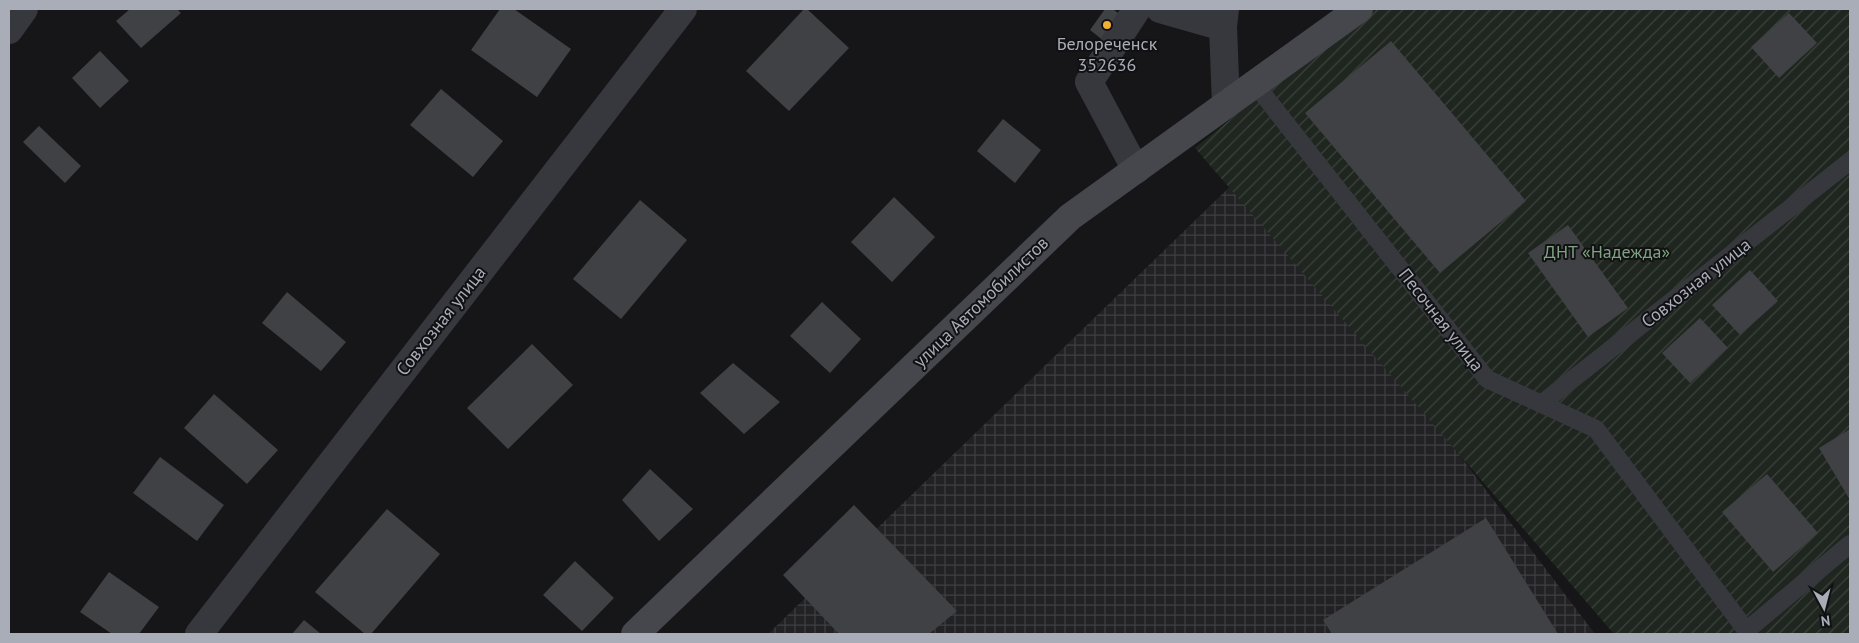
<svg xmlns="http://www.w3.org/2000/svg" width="1859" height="643" viewBox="0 0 1859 643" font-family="'PT Sans',sans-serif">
	<defs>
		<pattern id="industrial-grid" width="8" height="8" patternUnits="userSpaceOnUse" patternTransform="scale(1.25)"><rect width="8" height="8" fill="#222225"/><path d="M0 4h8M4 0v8" fill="none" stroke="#3f3f43"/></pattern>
		<pattern id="garden-furrows" width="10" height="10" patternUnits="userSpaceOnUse" patternTransform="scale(1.25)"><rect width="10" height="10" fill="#1e261f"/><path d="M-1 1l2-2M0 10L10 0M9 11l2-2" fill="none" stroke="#3c433d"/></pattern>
	</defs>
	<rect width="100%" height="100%" fill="#161618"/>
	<path fill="url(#industrial-grid)" d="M 1245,172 L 1595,634 L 768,634 Z"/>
	<path fill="url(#garden-furrows)" d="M 1366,9 L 1850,9 L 1850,634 L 1614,634 L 1195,148 Z"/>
	<path fill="#404145" d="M 130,9 L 177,9 L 181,13 L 141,48 L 116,21 Z
		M 500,9 L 514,9 L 571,49 L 537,97 L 471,50 Z
		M 804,9 L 807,9 L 849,48 L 789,111 L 746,71 Z
		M 1105,9 L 1113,9 L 1123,17 L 1104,41 L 1090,30 Z
		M 1789,13 L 1817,43 L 1779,78 L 1751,47 Z
		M 1391,41 L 1526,201 L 1440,273 L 1305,113 Z
		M 100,51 L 129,81 L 100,108 L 72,78 Z
		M 441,89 L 503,141 L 473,177 L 410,125 Z
		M 1003,119 L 1041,150 L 1015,183 L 977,151 Z
		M 39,126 L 81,166 L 65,183 L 23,142 Z
		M 894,197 L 935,237 L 892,282 L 851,242 Z
		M 640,200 L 687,240 L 621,319 L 573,279 Z
		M 1568,225 L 1628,308 L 1588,337 L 1528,253 Z
		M 1750,270 L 1778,301 L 1740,335 L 1712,305 Z
		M 287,292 L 346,342 L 321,371 L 262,323 Z
		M 822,302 L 861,339 L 830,373 L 790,336 Z
		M 1700,318 L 1728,348 L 1690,383 L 1662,353 Z
		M 532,344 L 573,385 L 508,449 L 467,408 Z
		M 733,363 L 780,402 L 744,434 L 700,393 Z
		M 214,394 L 278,450 L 247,484 L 184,428 Z
		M 1850,429 L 1850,500 L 1819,448 Z
		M 160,457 L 224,505 L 197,541 L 133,493 Z
		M 650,469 L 693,509 L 659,541 L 622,500 Z
		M 1767,474 L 1818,533 L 1773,572 L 1722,512 Z
		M 854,505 L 957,611 L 929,634 L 839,634 L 783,575 Z
		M 387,509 L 440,554 L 371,634 L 365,634 L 315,592 Z
		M 1486,518 L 1558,634 L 1332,634 L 1323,620 Z
		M 575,561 L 614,598 L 582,631 L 543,595 Z
		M 109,572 L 159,607 L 139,634 L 112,634 L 80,612 Z
		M 304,620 L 321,634 L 292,634 Z"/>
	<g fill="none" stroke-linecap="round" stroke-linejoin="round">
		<path stroke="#37383d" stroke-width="18" d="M 1255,84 L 1487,379 L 1596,429 L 1749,634
			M 1541,404 L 1850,161
			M 1746,631 L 1850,544"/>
		<path stroke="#37383d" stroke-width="28" d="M 1160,9 L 1223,27
			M 1225,9 L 1223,27 L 1226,105
			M 9,30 L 24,9
			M 1136,170 L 1089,82 L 1137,9
			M 199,634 L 683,9"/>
		<path stroke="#45474d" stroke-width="28" d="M 635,634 L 1070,217 L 1359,9"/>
	</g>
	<circle fill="#f2b134" stroke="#111113" stroke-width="2" cx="1107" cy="25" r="5"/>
	<g text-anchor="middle" stroke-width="4" stroke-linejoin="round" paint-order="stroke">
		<g font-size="18" fill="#a8adb8" stroke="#111113">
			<text x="1107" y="50">Белореченск<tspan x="1107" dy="21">352636</tspan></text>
		</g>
		<g font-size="18" fill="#7fa381" stroke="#111113">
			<text x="1607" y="258">ДНТ «Надежда»</text>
		</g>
		<g font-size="18" fill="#a8adb8" stroke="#111113">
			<text transform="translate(1696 283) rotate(-38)" y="6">Совхозная улица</text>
			<text transform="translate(981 302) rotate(-44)" y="6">улица Автомобилистов</text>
			<text transform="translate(1441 320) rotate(52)" y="6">Песочная улица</text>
			<text transform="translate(441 321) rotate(-52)" y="6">Совхозная улица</text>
		</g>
	</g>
	<rect width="1859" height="643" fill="none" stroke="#a8adb8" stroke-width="20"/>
	<g transform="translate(1824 608) rotate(173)" stroke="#111113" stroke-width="4" paint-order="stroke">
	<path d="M0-4L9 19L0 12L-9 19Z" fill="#a8adb8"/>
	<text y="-8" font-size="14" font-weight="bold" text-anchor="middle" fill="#a8adb8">N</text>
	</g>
</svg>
